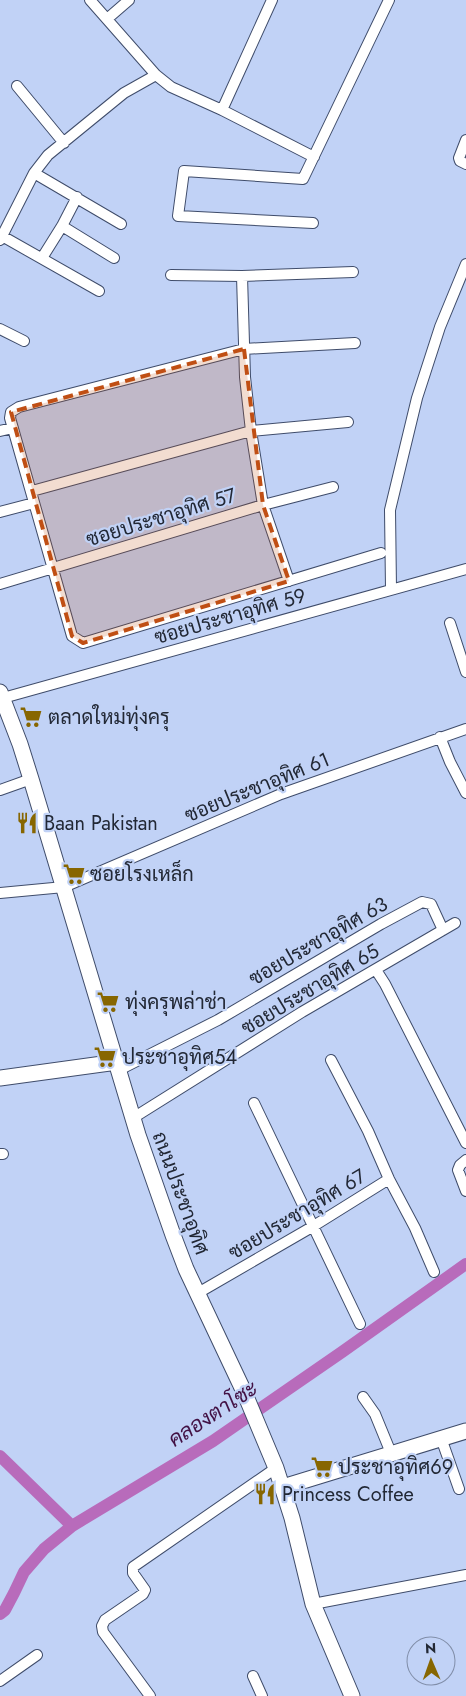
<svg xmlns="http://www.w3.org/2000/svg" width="466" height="1696" viewBox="0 0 466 1696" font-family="Jost,Sarabun,sans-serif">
	<rect width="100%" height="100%" fill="#c1d2f6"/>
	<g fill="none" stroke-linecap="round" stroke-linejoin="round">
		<path stroke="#b86bbb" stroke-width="12" d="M 0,1456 L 72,1526
			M 0,1614 L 5,1610 L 14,1593 L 24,1572 L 44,1549 L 72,1526 L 213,1441 L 342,1352 L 466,1264"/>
		<g stroke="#3f4c6a" stroke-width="12">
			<path id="street" d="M 90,0 L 156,75 L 171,87 L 222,110 L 314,157
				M 107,19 L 129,0
				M 17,86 L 64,143
				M 222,110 L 272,0
				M 466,140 L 459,158 L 460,161 L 466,164
				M 34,173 L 121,224
				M 313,223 L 178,216 L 184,171 L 303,179 L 389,0
				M 62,226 L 114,258
				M 2,236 L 99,291
				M 0,240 L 34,173 L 48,155 L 124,93 L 156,75
				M 42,258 L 62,226 L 77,197
				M 171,275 L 242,276 L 353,272
				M 242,276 L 245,377 L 251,431 L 263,505 L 289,581
				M 0,329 L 24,341
				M 355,343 L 244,349 L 19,407 L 11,412 L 10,418 L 72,636 L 83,643 L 381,553
				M 0,431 L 13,428
				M 32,491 L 251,431 L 348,422
				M 0,512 L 34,503
				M 0,584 L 263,505 L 333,487
				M 391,589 L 390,510 L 417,398 L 440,327 L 466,264
				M 450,623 L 466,672
				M 3,698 L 466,569
				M 440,737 L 450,762 L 466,793
				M 0,790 L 31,779
				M 0,893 L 64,887 L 281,794 L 466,729
				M 376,970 L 385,984 L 466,1143
				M 331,1060 L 368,1131 L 389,1179 L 415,1228 L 434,1272
				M 119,1070 L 218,1020 L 381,924 L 422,902 L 431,904 L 443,930
				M 254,1103 L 360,1324
				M 133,1118 L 302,1012 L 455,923
				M 0,1154 L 3,1154
				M 466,1160 L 460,1165 L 458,1170 L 466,1191
				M 198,1293 L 312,1227 L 389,1179
				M 363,1397 L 375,1414 L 391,1453
				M 441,1438 L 459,1489
				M 313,1604 L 466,1575
				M 253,1676 L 262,1696
				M 0,1681 L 37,1655
				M 150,1696 L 103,1632 L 102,1626 L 105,1620 L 143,1594 L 145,1590 L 133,1573 L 133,1567 L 276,1468"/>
		</g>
		<g stroke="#3f4c6a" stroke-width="17">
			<path id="secondary" d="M 0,692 L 20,744 L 31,779 L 138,1135 L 173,1235 L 186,1269 L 245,1394 L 276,1468 L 292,1518 L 313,1604 L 352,1696
				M 0,1078 L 117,1062
				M 283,1487 L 466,1431"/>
		</g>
		<use href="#street" stroke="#fff" stroke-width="10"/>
		<use href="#secondary" stroke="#fff" stroke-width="15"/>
	</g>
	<path fill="#c04f14" fill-opacity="0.2" stroke="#c04f14" stroke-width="4" stroke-dasharray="10 6" stroke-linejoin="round" d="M 244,349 L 263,505 L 289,581 L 83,643 L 72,636 L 11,412 Z"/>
	<defs>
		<g id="supermarket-bare" transform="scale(1.725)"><path d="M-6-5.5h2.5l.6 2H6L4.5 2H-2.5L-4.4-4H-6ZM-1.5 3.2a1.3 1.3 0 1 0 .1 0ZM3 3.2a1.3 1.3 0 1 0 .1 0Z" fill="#876600" stroke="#c1d2f6" stroke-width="2.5" paint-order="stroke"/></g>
		<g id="restaurant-bare" transform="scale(1.725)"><path d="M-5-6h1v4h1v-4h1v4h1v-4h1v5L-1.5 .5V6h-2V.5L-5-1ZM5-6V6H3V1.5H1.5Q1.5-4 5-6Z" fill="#876600" stroke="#c1d2f6" stroke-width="2.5" paint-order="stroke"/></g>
	</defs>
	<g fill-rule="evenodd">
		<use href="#supermarket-bare" x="31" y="717"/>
		<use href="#restaurant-bare" x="27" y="823"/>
		<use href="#supermarket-bare" x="74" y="874"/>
		<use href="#supermarket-bare" x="108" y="1002"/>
		<use href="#supermarket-bare" x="105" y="1057"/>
		<use href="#supermarket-bare" x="322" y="1467"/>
		<use href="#restaurant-bare" x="265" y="1494"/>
	</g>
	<g text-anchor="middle" stroke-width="4.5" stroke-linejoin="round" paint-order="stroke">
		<g font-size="20" fill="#222835" stroke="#c1d2f6">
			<text transform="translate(161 517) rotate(-17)" y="7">ซอยประชาอุทิศ 57</text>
			<text transform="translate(230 616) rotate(-16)" y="7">ซอยประชาอุทิศ 59</text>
			<text transform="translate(257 787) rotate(-22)" y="7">ซอยประชาอุทิศ 61</text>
			<text transform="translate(318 941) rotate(-30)" y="7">ซอยประชาอุทิศ 63</text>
			<text transform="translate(310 989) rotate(-31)" y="7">ซอยประชาอุทิศ 65</text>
			<text transform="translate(181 1193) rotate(70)" y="7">ถนนประชาอุทิศ</text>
			<text transform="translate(297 1214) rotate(-31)" y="7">ซอยประชาอุทิศ 67</text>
		</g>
		<g font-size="20" fill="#222835" stroke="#c1d2f6" text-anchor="start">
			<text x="48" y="724">ตลาดใหม่ทุ่งครุ</text>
			<text x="44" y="830">Baan Pakistan</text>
			<text x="90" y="881">ซอยโรงเหล็ก</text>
			<text x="125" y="1009">ทุ่งครุพล่าช่า</text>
			<text x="122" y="1064">ประชาอุทิศ54</text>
			<text x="338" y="1474">ประชาอุทิศ69</text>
			<text x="282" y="1501">Princess Coffee</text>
		</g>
		<g font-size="21" font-style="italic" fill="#421144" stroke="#c1d2f6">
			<text transform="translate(213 1414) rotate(-33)" y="7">คลองตาโซะ</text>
		</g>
	</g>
	<g transform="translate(431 1661) rotate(358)"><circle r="24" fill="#c1d2f6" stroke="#818ea9"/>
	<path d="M0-4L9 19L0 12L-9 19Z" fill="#876600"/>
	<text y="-8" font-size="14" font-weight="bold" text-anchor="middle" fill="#222835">N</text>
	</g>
</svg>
